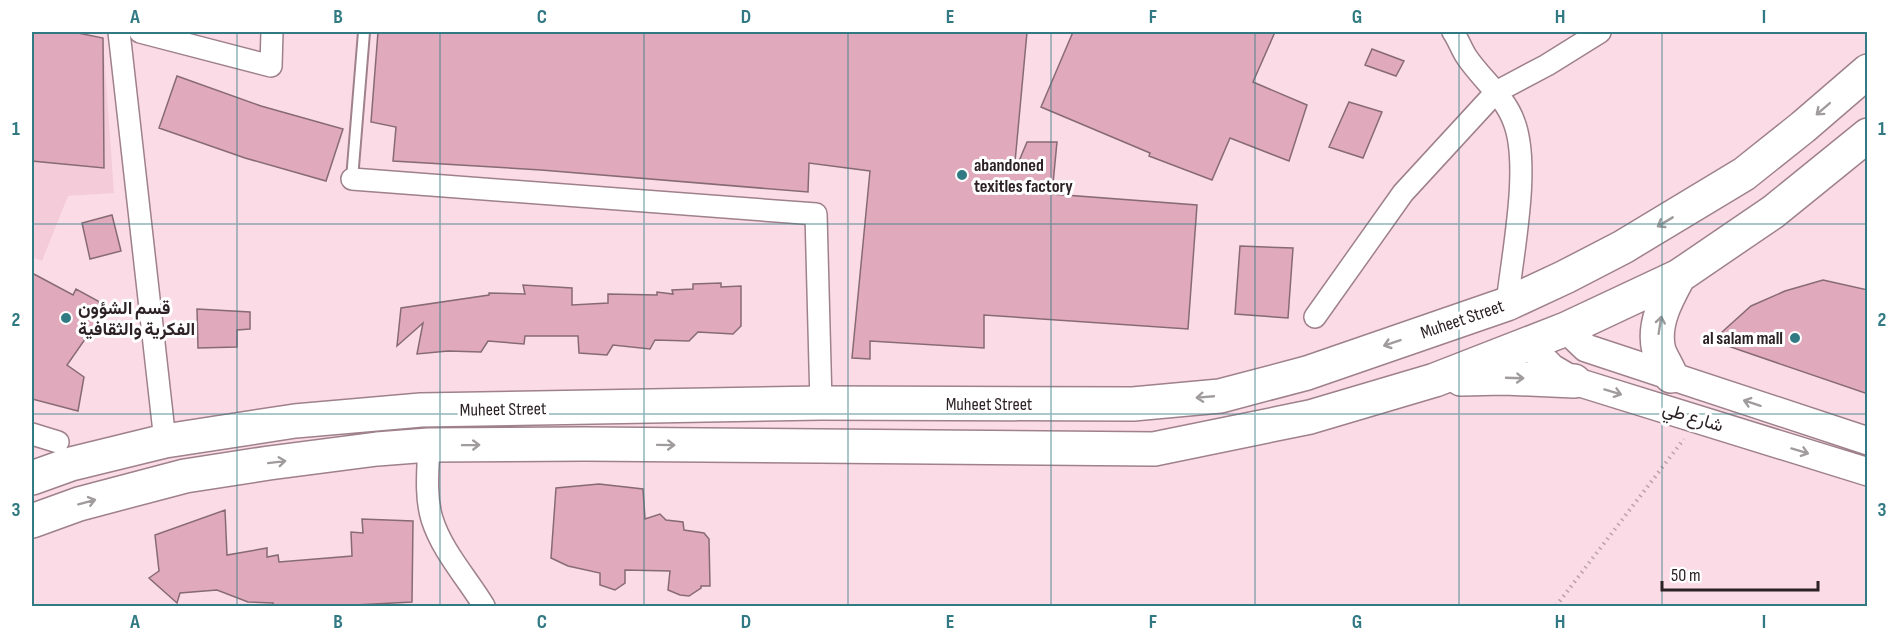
<svg xmlns="http://www.w3.org/2000/svg" width="1899" height="638" viewBox="0 0 1899 638" font-family="'Sofia Sans Condensed',Vazirmatn,sans-serif">
	<rect width="100%" height="100%" fill="#fbdbe5"/>
	<path fill="#f4ccd9" d="M 32,32 L 73,32 L 103,38 L 114,193 L 68,196 L 42,261 L 32,257 Z"/>
	<path fill="#e1a9bc" stroke="#876b74" stroke-width="1.5" d="M 32,32 L 73,32 L 103,38 L 104,168 L 32,161 Z
		M 378,32 L 1027,32 L 1014,173 L 1027,142 L 1057,142 L 1052,194 L 1197,205 L 1188,329 L 984,315 L 984,348 L 870,341 L 870,359 L 852,358 L 870,171 L 809,163 L 808,192 L 541,170 L 393,161 L 396,127 L 371,122 Z
		M 1073,32 L 1275,32 L 1253,82 L 1307,105 L 1289,161 L 1230,138 L 1212,180 L 1149,156 L 1150,153 L 1041,107 Z
		M 1372,49 L 1404,61 L 1396,76 L 1365,65 Z
		M 177,76 L 261,106 L 343,129 L 326,181 L 245,158 L 159,128 Z
		M 1349,102 L 1382,112 L 1363,158 L 1329,147 Z
		M 112,215 L 121,251 L 90,259 L 82,223 Z
		M 1240,246 L 1293,248 L 1288,318 L 1235,314 Z
		M 32,273 L 73,295 L 76,289 L 98,301 L 104,312 L 67,365 L 84,377 L 78,411 L 32,399 Z
		M 1823,280 L 1868,290 L 1868,394 L 1722,344 L 1722,332 L 1751,306 L 1785,291 Z
		M 721,283 L 721,287 L 741,286 L 741,326 L 733,334 L 698,332 L 689,341 L 655,340 L 650,349 L 613,345 L 607,355 L 579,353 L 578,336 L 525,336 L 524,344 L 488,341 L 481,352 L 448,351 L 417,354 L 423,323 L 397,346 L 401,308 L 489,295 L 489,293 L 525,294 L 523,285 L 572,288 L 572,305 L 608,303 L 608,294 L 657,295 L 657,292 L 673,294 L 672,290 L 693,289 L 693,284 Z
		M 197,309 L 250,312 L 250,329 L 237,330 L 237,347 L 198,348 Z
		M 599,484 L 643,489 L 645,519 L 660,514 L 666,520 L 683,522 L 684,530 L 704,533 L 709,539 L 710,586 L 701,586 L 701,588 L 689,596 L 680,595 L 668,590 L 670,571 L 625,570 L 625,583 L 615,590 L 600,585 L 600,573 L 568,566 L 551,558 L 556,488 Z
		M 225,510 L 227,555 L 267,548 L 267,557 L 278,555 L 279,562 L 352,556 L 351,532 L 363,533 L 362,519 L 413,521 L 412,602 L 356,605 L 356,606 L 273,606 L 273,603 L 248,602 L 217,590 L 180,593 L 177,603 L 149,578 L 159,571 L 155,535 Z"/>
	<g fill="none" stroke-linecap="round" stroke-linejoin="round">
		<g stroke="#9e818b" stroke-width="14">
			<path id="service" d="M 352,179 L 364,32"/>
		</g>
		<g stroke="#9e818b" stroke-width="24">
			<path id="minor" d="M 119,32 L 165,441
				M 140,32 L 271,66 L 272,32
				M 1453,32 C 1458,39 1461,48 1466,56 C 1481,79 1505,96 1514,122 C 1531,166 1512,256 1507,304
				M 352,179 L 816,214 L 821,403
				M 1315,317 L 1403,193 L 1496,92 L 1547,65 L 1600,32
				M 32,434 L 58,442
				M 429,445 C 428,469 425,496 432,519 C 442,551 467,578 484,606"/>
		</g>
		<g stroke="#9e818b" stroke-width="30">
			<path id="tertiary" d="M 1566,329 L 1586,348 L 1868,441
				M 1528,344 L 1552,368 L 1574,381 L 1868,472"/>
		</g>
		<g stroke="#9e818b" stroke-width="36">
			<path id="primary" d="M 1671,376 C 1668,368 1662,359 1659,351 C 1652,324 1667,298 1679,276
				M 1461,379 L 1504,378 L 1574,381
				M 32,478 L 71,464 L 165,441 L 295,421 L 421,410 L 821,403 L 1133,404 L 1220,396 L 1307,373 L 1507,304 L 1565,277 L 1623,247 L 1744,174 L 1803,127 L 1868,71
				M 32,521 L 79,504 L 185,476 L 269,463 L 377,449 L 429,445 L 585,444 L 1154,449 L 1310,417 L 1435,380 L 1566,329 L 1679,276 L 1773,212 L 1868,135"/>
		</g>
		<path stroke="#bca2aa" stroke-width="4" stroke-dasharray="1.5 4.5" stroke-linecap="butt" d="M 1556,606 L 1684,439"/>
		<use href="#service" stroke="#fff" stroke-width="10"/>
		<use href="#minor" stroke="#fff" stroke-width="21"/>
		<use href="#tertiary" stroke="#fff" stroke-width="27"/>
		<use href="#primary" stroke="#fff" stroke-width="33"/>
	</g>
	<defs><path id="oneway-shaft" d="M-6 0H5M1.5-3L5.5 0L1.5 3" fill="none" stroke-width="1.6" stroke-linecap="round" stroke-linejoin="round" transform="scale(1.5)"/></defs>
	<g stroke="#a09b9c">
		<use href="#oneway-shaft" transform="translate(1823 109) rotate(139)"/>
		<use href="#oneway-shaft" transform="translate(1665 222) rotate(149)"/>
		<use href="#oneway-shaft" transform="translate(1660 325) rotate(-81)"/>
		<use href="#oneway-shaft" transform="translate(1392 343) rotate(161)"/>
		<use href="#oneway-shaft" transform="translate(1515 378) rotate(2)"/>
		<use href="#oneway-shaft" transform="translate(1613 392) rotate(17)"/>
		<use href="#oneway-shaft" transform="translate(1205 397) rotate(175)"/>
		<use href="#oneway-shaft" transform="translate(1752 403) rotate(-162)"/>
		<use href="#oneway-shaft" transform="translate(471 445) rotate(-1)"/>
		<use href="#oneway-shaft" transform="translate(666 445) rotate(1)"/>
		<use href="#oneway-shaft" transform="translate(1800 451) rotate(17)"/>
		<use href="#oneway-shaft" transform="translate(277 462) rotate(-7)"/>
		<use href="#oneway-shaft" transform="translate(87 502) rotate(-15)"/>
	</g>
	<path fill="none" stroke="#327a83" stroke-width="1.5" stroke-opacity="0.55" d="M 237,32 L 237,606M 440,32 L 440,606M 644,32 L 644,606M 848,32 L 848,606M 1051,32 L 1051,606M 1255,32 L 1255,606M 1459,32 L 1459,606M 1662,32 L 1662,606M 32,224 L 1868,224M 32,414 L 1868,414"/>
	<g fill="#327a83" stroke="#fff" stroke-width="2">
		<circle cx="962" cy="175" r="6"/>
		<circle cx="66" cy="318" r="6"/>
		<circle cx="1795" cy="338" r="6"/>
	</g>
	<g text-anchor="middle" stroke-width="6" stroke-linejoin="round" paint-order="stroke">
		<g font-size="18" font-weight="bold" fill="#2c2124" stroke="#fff" text-anchor="start">
			<text x="974" y="171">abandoned<tspan x="974" dy="21">texitles factory</tspan></text>
			<text x="78" y="314">قسم الشؤون<tspan x="78" dy="21">الفكرية والثقافية</tspan></text>
			<text x="1783" y="344" text-anchor="end">al salam mall</text>
		</g>
		<g font-size="18" fill="#2c2124" stroke="#fff">
			<text transform="translate(1462 319) rotate(-19)" y="6">Muheet Street</text>
			<text x="989" y="410">Muheet Street</text>
			<text transform="translate(503 409) rotate(-1)" y="6">Muheet Street</text>
			<text transform="translate(1693 417) rotate(17)" y="6">شارع طي</text>
		</g>
	</g>
	<rect width="1899" height="638" fill="none" stroke="#ffffff" stroke-width="66"/>
	<path d="M1662 581v9h156v-9" fill="none" stroke="#2c2124" stroke-width="3"/>
	<text x="1671" y="581" font-size="18" fill="#2c2124" stroke="#ffffff" stroke-width="4.5" paint-order="stroke">50 m</text>
	<rect x="33" y="33" width="1833" height="572" fill="none" stroke="#327a83" stroke-width="2"/>
	<g font-size="20" text-anchor="middle" font-weight="bold" fill="#327a83">
		<text x="135" y="23">A</text>
		<text x="338" y="23">B</text>
		<text x="542" y="23">C</text>
		<text x="746" y="23">D</text>
		<text x="950" y="23">E</text>
		<text x="1153" y="23">F</text>
		<text x="1357" y="23">G</text>
		<text x="1560" y="23">H</text>
		<text x="1764" y="23">I</text>
		<text x="16" y="135">1</text>
		<text x="1882" y="135">1</text>
		<text x="16" y="326">2</text>
		<text x="1882" y="326">2</text>
		<text x="16" y="516">3</text>
		<text x="1882" y="516">3</text>
		<text x="135" y="628">A</text>
		<text x="338" y="628">B</text>
		<text x="542" y="628">C</text>
		<text x="746" y="628">D</text>
		<text x="950" y="628">E</text>
		<text x="1153" y="628">F</text>
		<text x="1357" y="628">G</text>
		<text x="1560" y="628">H</text>
		<text x="1764" y="628">I</text>
	</g>
</svg>
